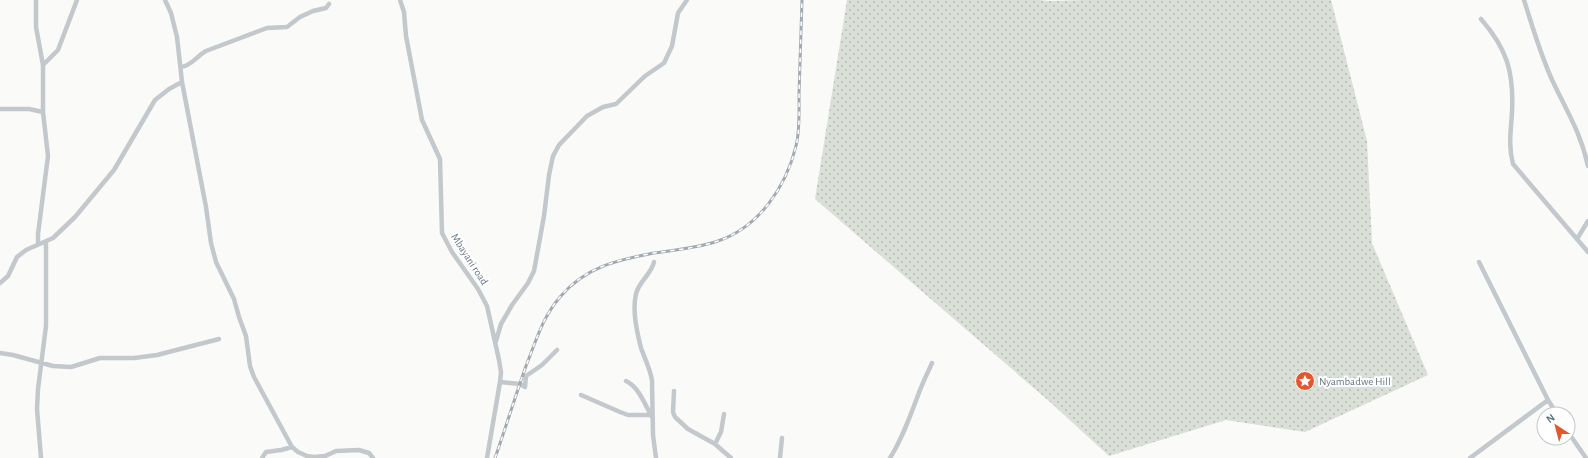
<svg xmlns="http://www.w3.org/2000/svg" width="1588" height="458" viewBox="0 0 1588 458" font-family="'Alegreya Sans',sans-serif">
	<defs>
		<pattern id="green-dots" width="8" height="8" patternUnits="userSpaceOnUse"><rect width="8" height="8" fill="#dadfd7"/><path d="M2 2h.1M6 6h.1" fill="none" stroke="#b4b9b4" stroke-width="1.8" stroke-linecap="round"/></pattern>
	</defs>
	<rect width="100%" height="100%" fill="#fafaf8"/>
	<path fill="url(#green-dots)" d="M 847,0 L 1039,0 L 1050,1 L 1085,0 L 1331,0 L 1367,141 L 1372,243 L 1428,375 L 1305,432 L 1226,420 L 1109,456 L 1050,402 L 815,199 Z"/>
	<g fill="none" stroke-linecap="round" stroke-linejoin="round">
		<path stroke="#c3c8cc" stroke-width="4.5" d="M 36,0 L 36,27 L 43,65 L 43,112 L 48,156 L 38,234 L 38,244
			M 165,0 L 171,13 L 177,37 L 182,82 L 206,207 L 211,243 L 216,262 L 234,299 L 239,317 L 246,336 L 250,366 L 254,377 L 286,436 L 292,447 L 298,452 L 307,456 L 314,457 L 325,456 L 336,451 L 359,450 L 369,453 L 373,458
			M 400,0 L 404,12 L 406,36 L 422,120 L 440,159 L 442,233 L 452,252 L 478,289 L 487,306 L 499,360 L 501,372 L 500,382 L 487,458
			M 1524,0 C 1533,28 1541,57 1554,84 C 1568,113 1581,134 1588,166
			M 1481,19 C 1507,49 1514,72 1512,112 C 1511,131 1508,145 1513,164 L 1588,252
			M 43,65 L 58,50 L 77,0
			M 181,67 C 191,66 197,56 206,51 L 267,28 L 287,27 L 300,17 L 313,11 L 326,8 L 329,4
			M 0,109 L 29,109 L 43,112
			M 1577,239 L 1588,221
			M 654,262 C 651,275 639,281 636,294 C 632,311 637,332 641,348 C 645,359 650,369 652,380 L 653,435 L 656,458
			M 1479,262 L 1548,400 L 1557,414
			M 0,283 L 8,276 L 17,257 L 26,250 L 53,238 L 75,217 L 114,170 L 155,100 L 169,89 L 182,82
			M 496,341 L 501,324 L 512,305 L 528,283 L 534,271 L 544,216 L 549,175 L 553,156 L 559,145 L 587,116 L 603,107 L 616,104 L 645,76 L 664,63 L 672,46 L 678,13 L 687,0
			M 0,353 L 13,355 L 53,366 L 71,367 L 100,358 L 134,358 L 157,355 L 219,339
			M 626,381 C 639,387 645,405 652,417
			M 500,382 L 520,384 L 525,387 L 526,376 L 542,365 L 557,350
			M 674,391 L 673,412 L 675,417 L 688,429 L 715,444 L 731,458
			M 581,395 L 620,412 L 628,415 L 651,415
			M 1568,432 L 1586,458
			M 715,444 L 721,432 L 724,414
			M 41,458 L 37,409 L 38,389 L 46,326 L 46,242
			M 262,458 L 266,452 L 281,450 L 292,447
			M 780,458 L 782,438
			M 890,458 C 902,439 909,419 917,398 C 921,386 927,374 932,363
			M 1470,458 L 1548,400"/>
		<g stroke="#a2aab0" stroke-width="3">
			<path id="rail" d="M 495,458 C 506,427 515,397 526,366 C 536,341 542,318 560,297 C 585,267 617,260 654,253 C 675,250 697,248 718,241 C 759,227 786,187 796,146 C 800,130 799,110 799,94 C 800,62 801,31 802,0"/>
		</g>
		<use href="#rail" stroke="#fff" stroke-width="1.5" stroke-dasharray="4.5" stroke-linecap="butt"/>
	</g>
	<defs>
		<g id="sight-disc" transform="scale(1)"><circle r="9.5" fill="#e4572e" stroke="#fff"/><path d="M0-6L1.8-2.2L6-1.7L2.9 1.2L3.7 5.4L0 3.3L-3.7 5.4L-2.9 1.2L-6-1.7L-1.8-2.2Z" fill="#fff"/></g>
	</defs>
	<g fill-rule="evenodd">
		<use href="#sight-disc" x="1305" y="381"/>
	</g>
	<g text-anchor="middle" stroke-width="4" stroke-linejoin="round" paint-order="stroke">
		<g font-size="11" fill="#657683" stroke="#fff">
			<text transform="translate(470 259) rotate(57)" y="4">Mbayani road</text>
		</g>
		<g font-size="11" fill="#657683" stroke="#fff" text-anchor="start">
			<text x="1319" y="385">Nyambadwe Hill</text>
		</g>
	</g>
	<g transform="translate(1556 426) rotate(324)"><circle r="19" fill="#ffffff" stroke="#c1c8cd"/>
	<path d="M0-3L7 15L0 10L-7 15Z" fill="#e4572e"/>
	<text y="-6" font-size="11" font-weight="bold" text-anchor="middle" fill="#657683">N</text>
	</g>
</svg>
